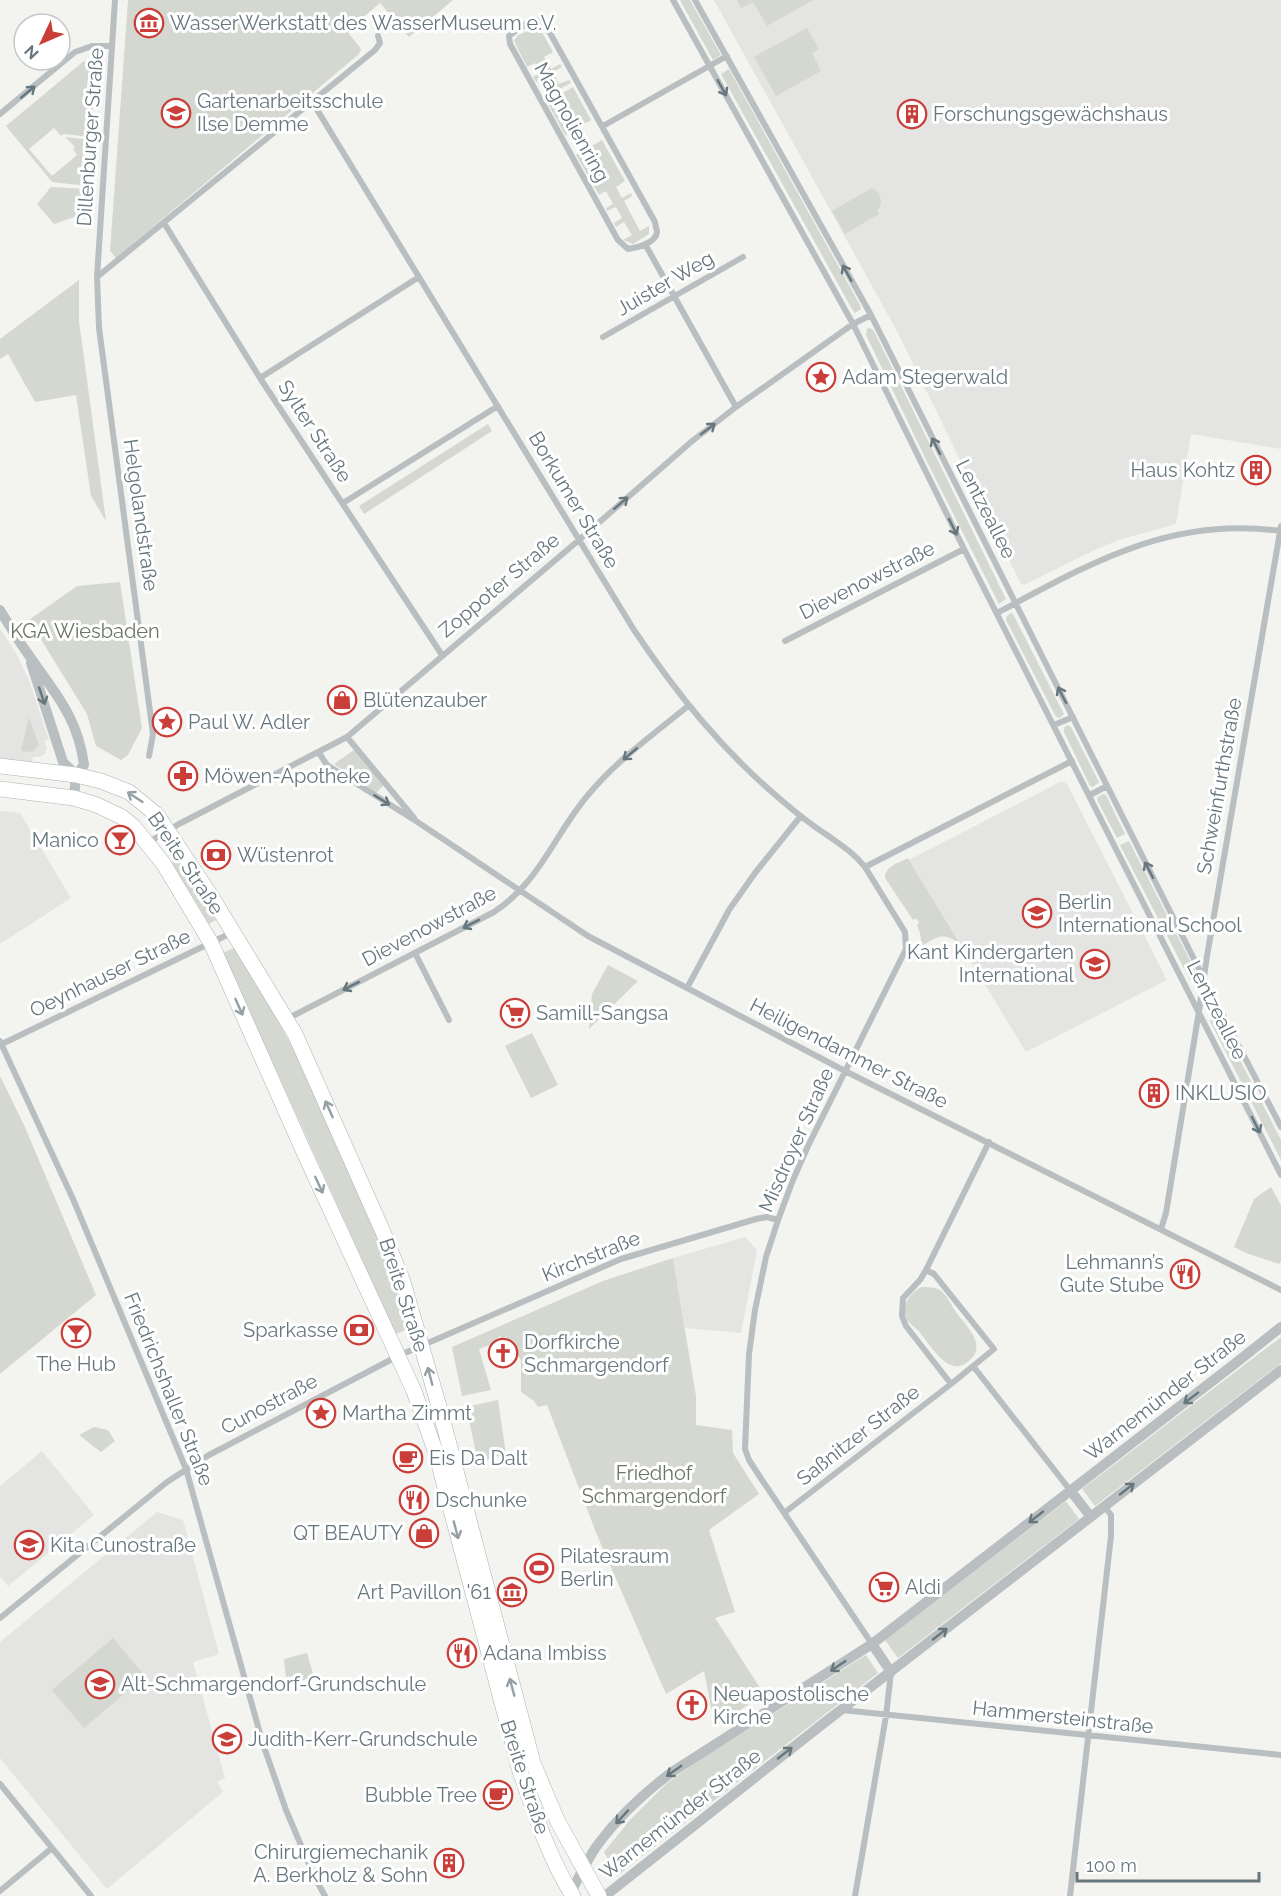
<svg xmlns="http://www.w3.org/2000/svg" width="1281" height="1896" viewBox="0 0 1281 1896" font-family="Raleway,sans-serif">
	<rect width="100%" height="100%" fill="#f3f3f0"/>
	<path fill="#e4e4e3" d="M 714,0 L 1281,0 L 1281,449 L 1191,434 L 1176,524 L 1119,540 L 1099,548 L 1024,585 L 1021,584 L 897,331 Z
		M 0,629 L 16,653 L 29,680 L 49,740 L 44,741 L 47,748 L 45,754 L 39,757 L 33,757 L 32,762 L 0,758 Z
		M 1062,781 L 1067,784 L 1167,980 L 1026,1052 L 909,860 Z
		M 0,811 L 20,813 L 71,898 L 0,944 Z
		M 745,1237 L 757,1250 L 741,1333 L 685,1328 L 673,1258 Z
		M 42,1451 L 94,1515 L 8,1586 L 0,1576 L 0,1486 Z
		M 157,1512 L 183,1520 L 219,1654 L 193,1662 L 225,1778 L 217,1782 L 223,1792 L 107,1889 L 0,1758 L 0,1642 Z"/>
	<path fill="#d4d8d0" d="M 128,0 L 453,0 L 409,37 L 380,3 L 347,31 L 361,49 L 359,54 L 116,258 L 110,251 Z
		M 680,0 L 690,0 L 721,55 L 713,60 Z
		M 737,0 L 813,0 L 767,26 L 753,2 L 741,8 Z
		M 536,28 L 542,32 L 553,52 L 544,57 L 551,69 L 560,64 L 562,67 L 553,72 L 559,84 L 569,80 L 571,83 L 545,97 L 543,95 L 551,90 L 544,78 L 536,82 L 533,77 L 540,73 L 535,63 L 527,67 L 514,41 L 518,35 Z
		M 807,28 L 819,49 L 812,53 L 821,71 L 776,96 L 754,57 Z
		M 84,61 L 95,64 L 91,137 L 64,134 L 61,136 L 54,128 L 29,149 L 52,176 L 77,155 L 73,149 L 75,147 L 65,137 L 91,140 L 88,186 L 52,182 L 6,126 Z
		M 729,69 L 860,305 L 861,309 L 855,313 L 852,309 L 721,74 Z
		M 573,87 L 591,120 L 565,135 L 547,102 Z
		M 602,140 L 625,181 L 616,187 L 622,198 L 631,193 L 632,196 L 624,201 L 640,231 L 649,226 L 649,234 L 633,244 L 623,240 L 632,235 L 624,222 L 616,227 L 614,223 L 622,218 L 616,207 L 607,211 L 606,208 L 613,204 L 606,191 L 599,195 L 576,155 Z
		M 51,187 L 88,189 L 86,213 L 54,224 L 37,204 Z
		M 872,188 C 881,192 884,204 877,211 L 879,214 L 845,234 L 832,211 Z
		M 79,280 L 79,321 L 106,521 L 91,496 L 76,395 L 35,402 L 8,354 L 0,359 L 0,339 Z
		M 870,328 L 874,331 L 1006,599 L 999,604 L 931,470 L 866,335 L 867,329 Z
		M 488,424 L 492,431 L 364,514 L 359,506 Z
		M 120,582 L 142,728 L 128,755 L 121,760 L 96,746 L 87,714 L 29,620 L 77,586 Z
		M 1011,613 L 1013,614 L 1064,714 L 1060,718 L 1056,717 L 1006,620 L 1007,616 Z
		M 29,717 L 39,745 L 32,752 L 21,751 Z
		M 1067,725 L 1071,727 L 1099,782 L 1093,787 L 1090,786 L 1064,732 L 1064,728 Z
		M 354,750 L 384,785 L 376,793 L 334,764 Z
		M 1103,794 L 1106,795 L 1125,834 L 1117,838 L 1097,800 L 1098,797 Z
		M 1129,841 L 1198,976 L 1192,981 L 1190,980 L 1120,845 Z
		M 908,858 L 909,860 L 960,944 C 943,932 939,936 922,946 L 920,933 L 917,925 L 919,923 L 916,918 L 913,920 L 885,878 C 885,866 899,863 908,858 Z
		M 178,859 L 216,920 L 209,924 L 172,863 Z
		M 234,948 L 270,1007 L 298,1057 L 388,1262 L 410,1328 L 396,1334 L 223,953 Z
		M 608,965 L 638,981 L 589,1029 L 592,994 Z
		M 1216,1016 L 1218,1017 L 1281,1140 L 1281,1160 L 1210,1021 L 1211,1019 Z
		M 532,1033 L 558,1085 L 531,1098 L 505,1046 Z
		M 0,1076 L 24,1125 L 96,1295 L 0,1374 Z
		M 1271,1187 L 1281,1205 L 1281,1262 L 1279,1264 L 1246,1253 L 1234,1247 L 1254,1199 Z
		M 673,1258 L 696,1396 L 696,1425 L 732,1430 L 733,1453 L 759,1494 L 709,1530 L 735,1612 L 715,1618 L 764,1694 L 715,1727 L 704,1671 L 666,1694 L 597,1535 L 547,1405 L 538,1407 L 534,1401 L 521,1392 L 521,1360 L 506,1337 L 502,1338 L 500,1336 L 490,1345 L 479,1349 L 491,1390 L 462,1396 L 452,1347 L 603,1281 Z
		M 922,1287 C 928,1287 934,1287 940,1290 C 948,1296 951,1305 956,1312 C 966,1326 987,1344 970,1360 C 950,1380 932,1347 921,1334 C 918,1329 912,1326 908,1321 C 899,1307 909,1293 922,1287 Z
		M 1281,1337 L 1281,1363 L 1095,1506 L 1082,1489 Z
		M 498,1400 L 506,1454 L 478,1462 L 466,1407 Z
		M 94,1427 L 108,1430 L 115,1441 L 101,1452 L 79,1435 Z
		M 1066,1501 L 1079,1519 L 898,1658 L 885,1640 Z
		M 113,1638 L 145,1676 L 84,1728 L 52,1690 Z
		M 307,1653 L 314,1677 L 297,1682 L 295,1676 L 286,1677 L 284,1659 Z
		M 866,1655 L 878,1673 L 617,1876 L 604,1852 L 630,1820 L 666,1784 L 695,1763 Z"/>
	<g fill="none" stroke-linecap="round" stroke-linejoin="round">
		<g stroke="#abb2b4" stroke-width="16">
			<path id="secondary" d="M 0,766 L 76,775 L 101,781 L 129,792 L 157,815 L 211,896 L 295,1034 L 383,1232 L 403,1282 L 440,1410 L 533,1763 L 557,1820 L 599,1896
				M 0,789 L 74,798 L 97,805 L 122,817 L 133,826 L 163,863 L 211,943 L 303,1150 L 414,1391 L 436,1453 L 520,1771 C 535,1814 549,1858 573,1896"/>
		</g>
		<path stroke="#b9bec0" stroke-width="6" d="M 115,0 L 97,277 L 99,328 L 153,734 L 149,756
			M 673,0 L 853,324 L 964,549 L 1281,1175
			M 695,0 L 871,315 L 1203,977 L 1281,1127
			M 540,20 L 545,24 L 655,222 C 655,224 657,230 657,232 C 656,243 637,248 628,249 L 618,240 L 510,44 L 509,36 C 517,29 529,21 540,20 Z
			M 313,103 L 634,630 C 677,694 721,749 780,799 C 795,812 810,824 827,835 C 841,845 854,853 865,867
			M 0,114 L 75,52 L 92,46 L 112,46
			M 603,126 L 727,56
			M 164,223 L 260,378 L 442,655
			M 645,244 L 736,407
			M 97,277 L 375,50 L 380,43 L 378,36
			M 603,337 L 743,257
			M 260,378 L 419,277
			M 343,503 L 498,406
			M 997,613 C 1091,563 1170,516 1281,531
			M 785,641 L 964,549
			M 1054,725 L 1073,717
			M 347,737 L 414,818
			M 319,753 L 327,765 L 416,821 L 588,936 L 845,1071 L 1281,1290
			M 1090,795 L 1107,786
			M 149,842 L 179,824 L 347,737 L 579,540 L 691,442 L 736,407 L 853,324 L 871,315
			M 415,953 L 449,1020
			M 687,988 L 729,910 L 755,873 L 800,817
			M 287,1019 L 494,912 C 540,882 554,835 588,795 C 617,760 654,734 688,706
			M 0,1041 L 73,1199 L 186,1469 L 263,1744 L 286,1810 L 314,1876 L 325,1896
			M 2,1044 L 233,932
			M 1161,1229 L 1166,1213 L 1199,1011 L 1207,956 L 1281,526
			M 926,1270 L 934,1274 L 994,1349 L 951,1384 L 906,1326 L 902,1316 L 903,1298 L 920,1280 Z
			M 926,1270 L 989,1142
			M 973,1366 L 1070,1490
			M 784,1513 L 951,1384
			M 0,1618 L 167,1482 L 209,1455 L 398,1356 L 621,1259 L 756,1219 L 767,1217 L 778,1220
			M 872,1644 L 760,1477 L 749,1460 L 745,1449 L 749,1354 L 755,1310 L 766,1257 L 778,1220 L 793,1180 L 808,1146 L 906,949 L 905,932 L 865,867 L 1072,761
			M 842,1710 L 1281,1755
			M 0,1784 L 91,1896
			M 0,1891 L 52,1848
			M 855,1896 L 886,1716 L 891,1672
			M 1070,1896 L 1111,1536 L 1111,1515 L 1105,1507"/>
		<path stroke="#b9bec0" stroke-width="10" d="M 0,610 C 9,625 18,640 28,654 C 54,692 78,717 84,765 L 76,775 L 74,798
			M 31,663 L 63,762 L 76,775
			M 1070,1490 L 1091,1517
			M 872,1644 L 891,1672
			M 569,1896 C 578,1879 586,1862 596,1847 C 617,1818 644,1793 672,1772 L 872,1644 L 1237,1362 L 1281,1327
			M 605,1896 L 824,1723 L 1281,1370"/>
		<use href="#secondary" stroke="#fff" stroke-width="15"/>
	</g>
	<defs><path id="oneway-shaft" d="M-6 0H5M1.5-3L5.5 0L1.5 3" fill="none" stroke-width="1.6" stroke-linecap="round" stroke-linejoin="round" transform="scale(1.5)"/></defs>
	<g stroke="#66777d">
		<use href="#oneway-shaft" transform="translate(722 88) rotate(61)"/>
		<use href="#oneway-shaft" transform="translate(28 92) rotate(-40)"/>
		<use href="#oneway-shaft" transform="translate(847 273) rotate(-119)"/>
		<use href="#oneway-shaft" transform="translate(708 429) rotate(-37)"/>
		<use href="#oneway-shaft" transform="translate(936 446) rotate(-117)"/>
		<use href="#oneway-shaft" transform="translate(621 503) rotate(-41)"/>
		<use href="#oneway-shaft" transform="translate(953 527) rotate(64)"/>
		<use href="#oneway-shaft" transform="translate(1062 695) rotate(-117)"/>
		<use href="#oneway-shaft" transform="translate(42 696) rotate(71)"/>
		<use href="#oneway-shaft" transform="translate(630 754) rotate(140)"/>
		<use href="#oneway-shaft" transform="translate(382 800) rotate(32)"/>
		<use href="#oneway-shaft" transform="translate(1149 870) rotate(-117)"/>
		<use href="#oneway-shaft" transform="translate(471 924) rotate(153)"/>
		<use href="#oneway-shaft" transform="translate(351 986) rotate(153)"/>
		<use href="#oneway-shaft" transform="translate(1256 1125) rotate(63)"/>
		<use href="#oneway-shaft" transform="translate(1191 1398) rotate(143)"/>
		<use href="#oneway-shaft" transform="translate(1127 1489) rotate(-38)"/>
		<use href="#oneway-shaft" transform="translate(1036 1517) rotate(142)"/>
		<use href="#oneway-shaft" transform="translate(940 1634) rotate(-38)"/>
		<use href="#oneway-shaft" transform="translate(838 1666) rotate(146)"/>
		<use href="#oneway-shaft" transform="translate(785 1753) rotate(-38)"/>
		<use href="#oneway-shaft" transform="translate(674 1771) rotate(145)"/>
		<use href="#oneway-shaft" transform="translate(622 1817) rotate(133)"/>
	</g>
	<g stroke="#94a0a4">
		<use href="#oneway-shaft" transform="translate(135 797) rotate(-147)"/>
		<use href="#oneway-shaft" transform="translate(239 1007) rotate(66)"/>
		<use href="#oneway-shaft" transform="translate(329 1109) rotate(-114)"/>
		<use href="#oneway-shaft" transform="translate(319 1185) rotate(65)"/>
		<use href="#oneway-shaft" transform="translate(430 1376) rotate(-105)"/>
		<use href="#oneway-shaft" transform="translate(456 1530) rotate(75)"/>
		<use href="#oneway-shaft" transform="translate(512 1687) rotate(-105)"/>
	</g>
	<defs>
		<g id="museum-ring" transform="scale(1.5)"><circle r="9.5" fill="#fff" stroke="#ca3e39" stroke-width="1.5"/><path d="M0-6L6-3V-2H-6V-3ZM-5-1h2V3h-2ZM-1-1h2V3h-2ZM3-1h2V3H3ZM-6 4H6V6H-6Z" fill="#ca3e39"/></g>
		<g id="school-ring" transform="scale(1.5)"><circle r="9.5" fill="#fff" stroke="#ca3e39" stroke-width="1.5"/><path d="M0-5L7-2L0 1L-7-2ZM-4 1L0 2.5L4 1V4Q0 6-4 4Z" fill="#ca3e39"/></g>
		<g id="building-ring" transform="scale(1.5)"><circle r="9.5" fill="#fff" stroke="#ca3e39" stroke-width="1.5"/><path d="M-4-6H4V6H1V3H-1V6H-4ZM-2.5-4.3h1.7v1.8h-1.7ZM.8-4.3h1.7v1.8H.8ZM-2.5-1h1.7V.8h-1.7ZM.8-1h1.7V.8H.8Z" fill="#ca3e39"/></g>
		<g id="sight-ring" transform="scale(1.5)"><circle r="9.5" fill="#fff" stroke="#ca3e39" stroke-width="1.5"/><path d="M0-6L1.8-2.2L6-1.7L2.9 1.2L3.7 5.4L0 3.3L-3.7 5.4L-2.9 1.2L-6-1.7L-1.8-2.2Z" fill="#ca3e39"/></g>
		<g id="shop-ring" transform="scale(1.5)"><circle r="9.5" fill="#fff" stroke="#ca3e39" stroke-width="1.5"/><path d="M-5-2.5h2.3a2.7 3.5 0 0 1 5.4 0H5L5.5 6h-11ZM-1.5-2.5h3a1.5 2.3 0 0 0-3 0Z" fill="#ca3e39"/></g>
		<g id="pharmacy-ring" transform="scale(1.5)"><circle r="9.5" fill="#fff" stroke="#ca3e39" stroke-width="1.5"/><path d="M-2-6h4v4h4v4h-4v4h-4v-4h-4v-4h4Z" fill="#ca3e39"/></g>
		<g id="bar-ring" transform="scale(1.5)"><circle r="9.5" fill="#fff" stroke="#ca3e39" stroke-width="1.5"/><path d="M-6-5H6L.8 .8V4.5H3.5V6h-7V4.5H-.8V.8Z" fill="#ca3e39"/></g>
		<g id="bank-ring" transform="scale(1.5)"><circle r="9.5" fill="#fff" stroke="#ca3e39" stroke-width="1.5"/><path d="M-6-4H6V4H-6ZM0-2.3a2.3 2.3 0 1 0 0 4.6a2.3 2.3 0 1 0 0-4.6Z" fill="#ca3e39"/></g>
		<g id="supermarket-ring" transform="scale(1.5)"><circle r="9.5" fill="#fff" stroke="#ca3e39" stroke-width="1.5"/><path d="M-6-5.5h2.5l.6 2H6L4.5 2H-2.5L-4.4-4H-6ZM-1.5 3.2a1.3 1.3 0 1 0 .1 0ZM3 3.2a1.3 1.3 0 1 0 .1 0Z" fill="#ca3e39"/></g>
		<g id="restaurant-ring" transform="scale(1.5)"><circle r="9.5" fill="#fff" stroke="#ca3e39" stroke-width="1.5"/><path d="M-5-6h1v4h1v-4h1v4h1v-4h1v5L-1.5 .5V6h-2V.5L-5-1ZM5-6V6H3V1.5H1.5Q1.5-4 5-6Z" fill="#ca3e39"/></g>
		<g id="church-ring" transform="scale(1.5)"><circle r="9.5" fill="#fff" stroke="#ca3e39" stroke-width="1.5"/><path d="M-1.2-6h2.4v3.5h3.3v2.4h-3.3V6h-2.4V-.1h-3.3v-2.4h3.3Z" fill="#ca3e39"/></g>
		<g id="cafe-ring" transform="scale(1.5)"><circle r="9.5" fill="#fff" stroke="#ca3e39" stroke-width="1.5"/><path d="M-5.5-4.5H6V0H3Q3 3.5 0 3.5H-2.5Q-5.5 3.5-5.5 0ZM3-3.2v2h1.7v-2ZM-6 4.5H4V6H-6Z" fill="#ca3e39"/></g>
		<g id="stadium-ring" transform="scale(1.5)"><circle r="9.5" fill="#fff" stroke="#ca3e39" stroke-width="1.5"/><path d="M0-5a6.5 5 0 1 0 0 10a6.5 5 0 1 0 0-10ZM-3.5-1.8h7v3.6h-7Z" fill="#ca3e39"/></g>
	</defs>
	<g fill-rule="evenodd">
		<use href="#museum-ring" x="149" y="23"/>
		<use href="#school-ring" x="176" y="113"/>
		<use href="#building-ring" x="912" y="114"/>
		<use href="#sight-ring" x="821" y="377"/>
		<use href="#building-ring" x="1256" y="470"/>
		<use href="#shop-ring" x="342" y="700"/>
		<use href="#sight-ring" x="167" y="722"/>
		<use href="#pharmacy-ring" x="183" y="776"/>
		<use href="#bar-ring" x="120" y="840"/>
		<use href="#bank-ring" x="216" y="855"/>
		<use href="#school-ring" x="1037" y="913"/>
		<use href="#school-ring" x="1095" y="964"/>
		<use href="#supermarket-ring" x="515" y="1013"/>
		<use href="#building-ring" x="1154" y="1093"/>
		<use href="#restaurant-ring" x="1185" y="1274"/>
		<use href="#bank-ring" x="359" y="1330"/>
		<use href="#bar-ring" x="76" y="1333"/>
		<use href="#church-ring" x="503" y="1353"/>
		<use href="#sight-ring" x="321" y="1413"/>
		<use href="#cafe-ring" x="408" y="1458"/>
		<use href="#restaurant-ring" x="414" y="1500"/>
		<use href="#shop-ring" x="424" y="1533"/>
		<use href="#school-ring" x="29" y="1545"/>
		<use href="#stadium-ring" x="539" y="1568"/>
		<use href="#supermarket-ring" x="884" y="1587"/>
		<use href="#museum-ring" x="512" y="1592"/>
		<use href="#restaurant-ring" x="462" y="1653"/>
		<use href="#school-ring" x="100" y="1684"/>
		<use href="#church-ring" x="692" y="1705"/>
		<use href="#school-ring" x="227" y="1739"/>
		<use href="#cafe-ring" x="498" y="1795"/>
		<use href="#building-ring" x="449" y="1863"/>
	</g>
	<g text-anchor="middle" stroke-width="6" stroke-linejoin="round" paint-order="stroke">
		<g font-size="20" fill="#66777d" stroke="#fff" text-anchor="start">
			<text x="170" y="30">WasserWerkstatt des WasserMuseum e.V.</text>
			<text x="197" y="108">Gartenarbeitsschule<tspan x="197" dy="23">Ilse Demme</tspan></text>
			<text x="933" y="121">Forschungsgewächshaus</text>
			<text x="842" y="384">Adam Stegerwald</text>
			<text x="1235" y="477" text-anchor="end">Haus Kohtz</text>
			<text x="363" y="707">Blütenzauber</text>
			<text x="188" y="729">Paul W. Adler</text>
			<text x="204" y="783">Möwen-Apotheke</text>
			<text x="99" y="847" text-anchor="end">Manico</text>
			<text x="237" y="862">Wüstenrot</text>
			<text x="1058" y="909">Berlin<tspan x="1058" dy="23">International School</tspan></text>
			<text x="1074" y="959" text-anchor="end">Kant Kindergarten<tspan x="1074" dy="23">International</tspan></text>
			<text x="536" y="1020">Samill-Sangsa</text>
			<text x="1175" y="1100">INKLUSIO</text>
			<text x="1164" y="1269" text-anchor="end">Lehmann’s<tspan x="1164" dy="23">Gute Stube</tspan></text>
			<text x="338" y="1337" text-anchor="end">Sparkasse</text>
			<text x="524" y="1349">Dorfkirche<tspan x="524" dy="23">Schmargendorf</tspan></text>
			<text x="76" y="1371" text-anchor="middle">The Hub</text>
			<text x="342" y="1420">Martha Zimmt</text>
			<text x="429" y="1465">Eis Da Dalt</text>
			<text x="435" y="1507">Dschunke</text>
			<text x="403" y="1540" text-anchor="end">QT BEAUTY</text>
			<text x="50" y="1552">Kita Cunostraße</text>
			<text x="560" y="1563">Pilatesraum<tspan x="560" dy="23">Berlin</tspan></text>
			<text x="905" y="1594">Aldi</text>
			<text x="491" y="1599" text-anchor="end">Art Pavillon '61</text>
			<text x="483" y="1660">Adana Imbiss</text>
			<text x="121" y="1691">Alt-Schmargendorf-Grundschule</text>
			<text x="713" y="1701">Neuapostolische<tspan x="713" dy="23">Kirche</tspan></text>
			<text x="248" y="1746">Judith-Kerr-Grundschule</text>
			<text x="477" y="1802" text-anchor="end">Bubble Tree</text>
			<text x="428" y="1859" text-anchor="end">Chirurgiemechanik<tspan x="428" dy="23">A. Berkholz &amp; Sohn</tspan></text>
		</g>
		<g font-size="20" fill="#66777d" stroke="#fff">
			<text transform="translate(572 122) rotate(61)" y="7">Magnolienring</text>
			<text transform="translate(90 137) rotate(-86)" y="7">Dillenburger Straße</text>
			<text transform="translate(665 283) rotate(-30)" y="7">Juister Weg</text>
			<text transform="translate(315 431) rotate(57)" y="7">Sylter Straße</text>
			<text transform="translate(574 500) rotate(59)" y="7">Borkumer Straße</text>
			<text transform="translate(986 509) rotate(63)" y="7">Lentzeallee</text>
			<text transform="translate(141 515) rotate(82)" y="7">Helgolandstraße</text>
			<text transform="translate(867 580) rotate(-27)" y="7">Dievenowstraße</text>
			<text transform="translate(499 585) rotate(-40)" y="7">Zoppoter Straße</text>
			<text transform="translate(1219 786) rotate(-80)" y="7">Schweinfurthstraße</text>
			<text transform="translate(186 863) rotate(56)" y="7">Breite Straße</text>
			<text transform="translate(429 926) rotate(-28)" y="7">Dievenowstraße</text>
			<text transform="translate(110 973) rotate(-26)" y="7">Oeynhauser Straße</text>
			<text transform="translate(1217 1010) rotate(63)" y="7">Lentzeallee</text>
			<text transform="translate(849 1053) rotate(27)" y="7">Heiligendammer Straße</text>
			<text transform="translate(796 1140) rotate(-66)" y="7">Misdroyer Straße</text>
			<text transform="translate(591 1256) rotate(-22)" y="7">Kirchstraße</text>
			<text transform="translate(404 1295) rotate(72)" y="7">Breite Straße</text>
			<text transform="translate(169 1389) rotate(68)" y="7">Friedrichshaller Straße</text>
			<text transform="translate(1165 1395) rotate(-38)" y="7">Warnemünder Straße</text>
			<text transform="translate(269 1404) rotate(-28)" y="7">Cunostraße</text>
			<text transform="translate(858 1435) rotate(-38)" y="7">Saßnitzer Straße</text>
			<text transform="translate(1063 1717) rotate(6)" y="7">Hammersteinstraße</text>
			<text transform="translate(525 1777) rotate(72)" y="7">Breite Straße</text>
			<text transform="translate(680 1814) rotate(-38)" y="7">Warnemünder Straße</text>
		</g>
		<g font-size="20" fill="#6b7564" stroke="#fff">
			<text x="85" y="638">KGA Wiesbaden</text>
			<text x="654" y="1480">Friedhof<tspan x="654" dy="23">Schmargendorf</tspan></text>
		</g>
	</g>
	<g transform="translate(42 42) rotate(226)"><circle r="28" fill="#ffffff" stroke="#c2c9cb" stroke-width="1.5"/>
	<path d="M0-4.5L10 22L0 15L-10 22Z" fill="#ca3e39"/>
	<text y="-9" font-size="16" font-weight="bold" text-anchor="middle" fill="#66777d">N</text>
	</g>
	<path d="M1077 1872v9h182v-9" fill="none" stroke="#66777d" stroke-width="3"/>
	<text x="1086" y="1872" font-size="18" fill="#66777d" stroke="#ffffff" stroke-width="4.5" paint-order="stroke">100 m</text>
</svg>
